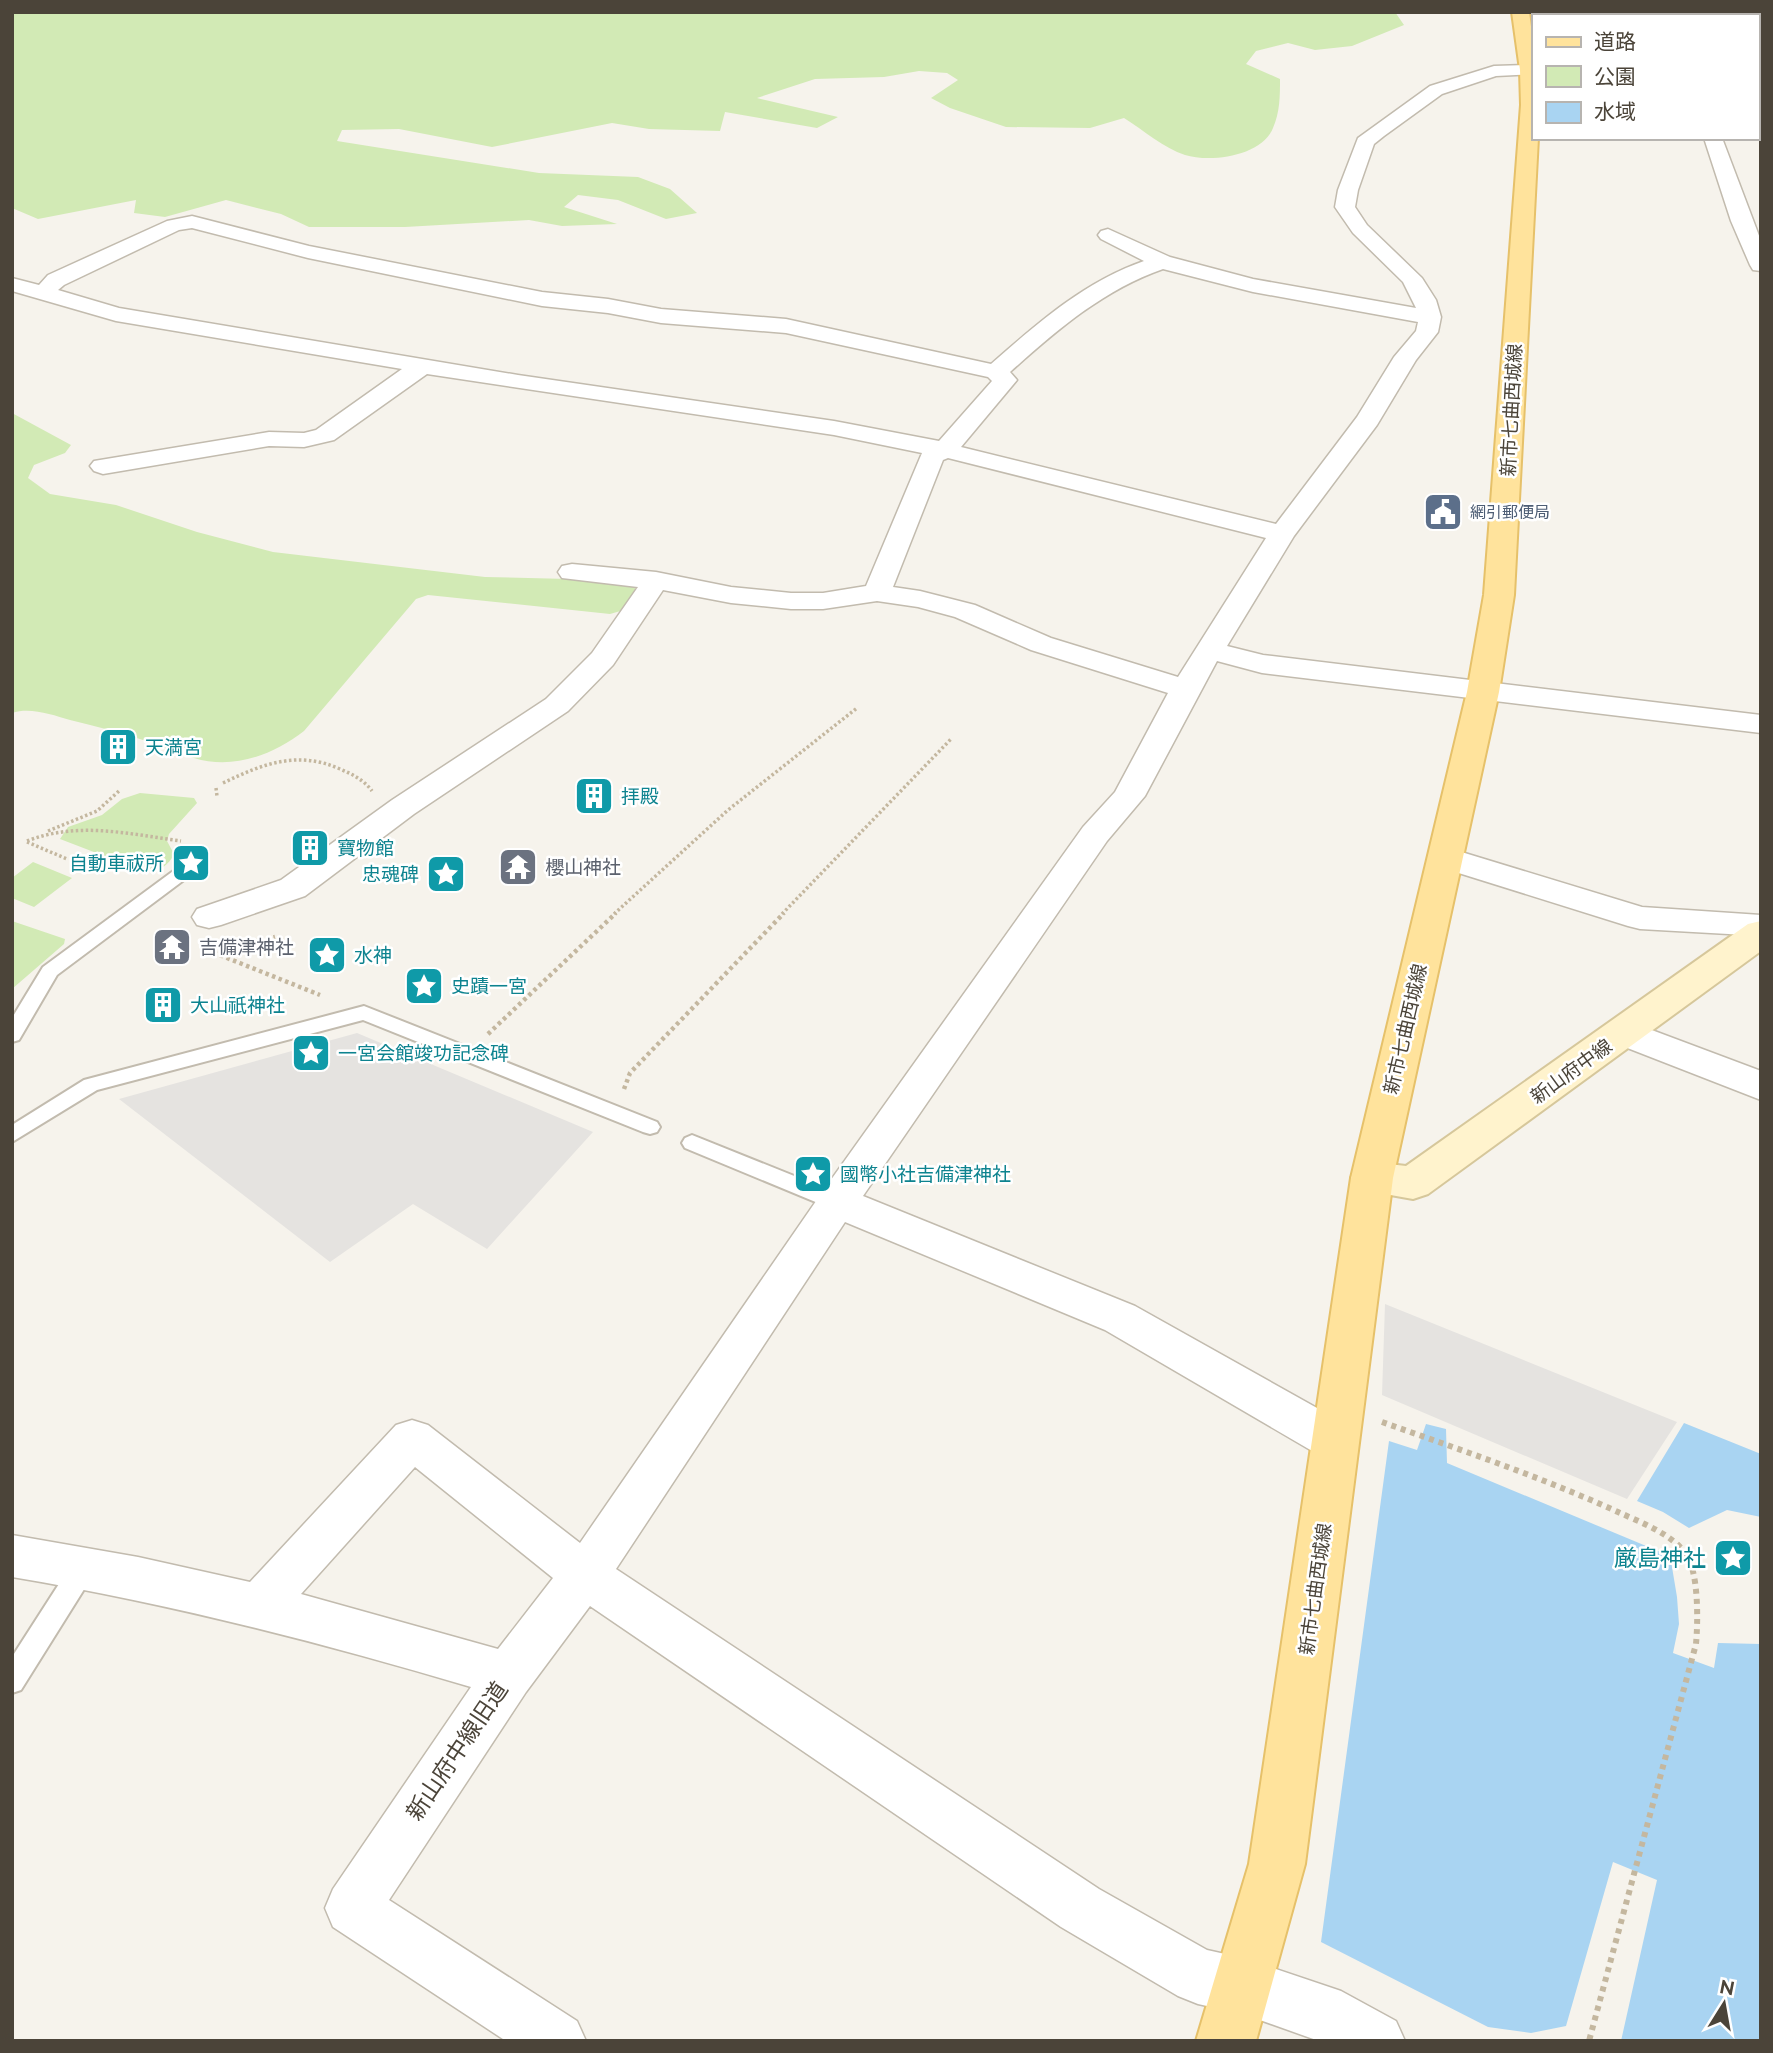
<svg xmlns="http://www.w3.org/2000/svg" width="1773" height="2053" viewBox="0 0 1773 2053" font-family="Raleway,'Noto Sans JP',sans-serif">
	<rect width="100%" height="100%" fill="#f6f3ec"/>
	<path fill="#d2eab5" d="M 12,12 L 1395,12 L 1404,25 L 1352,46 L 1315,50 L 1288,43 L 1256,51 L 1246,64 L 1280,79 C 1280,96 1280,112 1273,128 C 1262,156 1211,163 1185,155 C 1164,148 1143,130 1124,118 L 1090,128 L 1006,127 L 950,108 L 931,98 L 958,80 L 947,73 L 919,71 L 884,77 L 815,79 L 757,98 L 838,117 L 817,128 L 725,112 L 720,131 L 649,129 L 612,123 L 492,147 L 399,129 L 342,130 L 337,141 L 539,173 L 638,177 L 670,189 L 697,213 L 666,219 L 618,200 L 578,195 L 564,207 L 617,224 L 562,226 L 529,220 L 405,227 L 309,227 L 281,214 L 226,200 L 165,217 L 134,213 L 136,200 L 38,219 L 12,208 Z
		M 12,413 L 71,445 L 65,453 L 34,465 L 28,478 L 50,494 L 116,505 L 197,532 L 273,552 L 485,577 L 569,579 L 630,585 L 636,589 L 624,610 L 610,614 L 428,595 L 416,599 L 304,731 C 273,755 233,770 194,758 C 176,753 160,746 143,740 C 119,732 94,726 70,720 C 52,715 31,707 12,713 Z
		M 140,793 L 194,798 L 197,803 L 169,834 L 167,841 L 174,854 C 169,865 159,872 146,872 L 60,839 L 68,827 L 102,815 L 122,799 Z
		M 33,862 L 72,878 L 34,907 L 12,898 L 12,878 Z
		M 12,921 L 65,939 L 64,944 L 12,989 Z"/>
	<path fill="#e5e3e0" d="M 357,1033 L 593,1132 L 487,1249 L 413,1204 L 330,1262 L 119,1099 Z
		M 1385,1304 L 1677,1422 L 1627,1499 L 1382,1395 Z"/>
	<path fill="#a9d4f2" d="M 1684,1423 L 1761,1454 L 1761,1517 L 1727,1510 L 1689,1528 L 1663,1512 L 1637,1501 Z
		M 1426,1424 L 1446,1429 L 1447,1463 L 1663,1553 L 1671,1561 L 1677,1597 L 1679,1624 L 1673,1653 L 1714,1668 L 1718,1643 L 1761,1644 L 1761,2041 L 1621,2041 L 1657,1880 L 1613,1862 L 1566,2026 L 1531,2033 L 1488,2027 L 1321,1942 L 1389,1441 L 1417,1450 Z"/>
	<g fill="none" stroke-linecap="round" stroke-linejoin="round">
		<g stroke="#c2bbae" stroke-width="4">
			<path id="lane" d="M 186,864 L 192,866 L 195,870 L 192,874 L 57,975 L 19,1040 L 12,1042 L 12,1018 L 43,967 L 180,866 Z
				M 364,1006 L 657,1122 L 660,1127 L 657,1132 L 650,1134 L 643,1132 L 363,1020 L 97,1090 L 12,1142 L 12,1125 L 84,1080 Z
				M 692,1135 L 844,1196 L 848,1202 L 844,1208 L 837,1210 L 830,1208 L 685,1148 L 682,1143 L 685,1138 Z
				M 84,1556 L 93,1559 L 96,1567 L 93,1575 L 21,1690 L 12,1693 L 12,1657 L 75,1559 Z"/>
		</g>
		<g stroke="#c2bbae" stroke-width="3">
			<path id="street" d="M 1688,12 L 1704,12 L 1704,16 L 1688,16 Z
				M 1494,66 L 1529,65 L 1533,66 L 1533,74 L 1496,76 L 1442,94 L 1384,136 L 1374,144 L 1358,190 L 1355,207 L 1367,225 L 1422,278 L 1436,300 L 1441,317 L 1438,332 L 1416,360 L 1377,425 L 1294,536 L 1227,646 L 1263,655 L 1761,715 L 1761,733 L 1262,673 L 1217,661 L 1145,796 L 1107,841 L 863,1196 L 1135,1306 L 1351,1427 L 1358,1441 L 1351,1455 L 1335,1460 L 1319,1455 L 1105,1330 L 845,1222 L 616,1569 L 1099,1889 L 1207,1950 L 1243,1958 L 1341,1991 L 1396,2021 L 1405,2041 L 1319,2041 L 1243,2014 L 1198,2004 L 1178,1996 L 1061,1927 L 590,1606 L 526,1692 L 389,1900 L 577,2021 L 586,2041 L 506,2041 L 333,1927 L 325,1908 L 333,1889 L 471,1687 C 319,1642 168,1603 12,1577 L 12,1535 L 138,1557 L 250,1582 L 396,1425 L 412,1420 L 428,1425 L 580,1543 L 823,1191 L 1083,827 L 1115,792 L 1168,693 L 1031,650 L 955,617 L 918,607 L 877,601 L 823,609 L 791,609 L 731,603 L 663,590 L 613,665 L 568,711 L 414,814 L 305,896 L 221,925 L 209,928 L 197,925 L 192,917 L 197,909 L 281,880 L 392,800 L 546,699 L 592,653 L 638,587 L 562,578 L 558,572 L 562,566 L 572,564 L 656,572 L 731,587 L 791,593 L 823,593 L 866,586 L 922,453 L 834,435 L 427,374 L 334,440 L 304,447 L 269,446 L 103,474 L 94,471 L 90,466 L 94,461 L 269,432 L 304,433 L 316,430 L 402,369 L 116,321 L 12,291 L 12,278 L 39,285 L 48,275 L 167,221 L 192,216 L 309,246 L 542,292 L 608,299 L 661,309 L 786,319 L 991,364 C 1038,323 1084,282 1144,261 L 1101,239 L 1098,235 L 1101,231 L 1108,229 L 1170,257 L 1253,279 L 1416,308 L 1403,282 L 1353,233 L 1335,207 L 1338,190 L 1358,138 L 1430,86 ZM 192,228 L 308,258 L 542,306 L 608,313 L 661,323 L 786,333 L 988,377 L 992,381 L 939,441 L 834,421 L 518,375 L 119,308 L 58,290 L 64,285 L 179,230 ZM 1163,269 L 1253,292 L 1418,322 L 1416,331 L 1394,357 L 1357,417 L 1276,524 L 961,447 L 1017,380 L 1010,372 C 1057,330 1103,290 1163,269 ZM 948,458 L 1266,538 L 1178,677 L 1051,638 L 975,605 L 920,591 L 893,587 L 943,460 ZM 415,1467 L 553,1578 L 498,1649 L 301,1594 Z
				M 1704,138 L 1722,138 L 1761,241 L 1761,271 L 1753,270 L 1750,265 L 1731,221 Z
				M 1445,847 L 1642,907 L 1761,915 L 1761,939 L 1746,935 L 1640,929 L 1628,926 L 1433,865 L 1428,858 L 1433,851 Z
				M 1625,1020 L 1761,1071 L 1761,1100 L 1612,1042 L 1607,1033 L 1612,1024 Z"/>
		</g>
		<g stroke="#d6c79b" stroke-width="4">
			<path id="secondary" d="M 1761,921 L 1761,951 L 1428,1194 L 1413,1199 L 1357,1189 L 1351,1178 L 1357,1167 L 1372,1162 L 1406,1166 L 1748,924 Z"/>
		</g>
		<g stroke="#e6c16a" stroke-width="4">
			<path id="primary" d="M 1512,12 L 1529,12 L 1533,41 L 1533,138 L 1538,138 L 1514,595 L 1499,692 L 1393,1178 L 1305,1864 L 1256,2041 L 1196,2041 L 1249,1864 L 1351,1178 L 1467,692 L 1484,595 L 1521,105 L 1520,70 Z"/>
		</g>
		<path stroke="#c4b79f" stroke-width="3.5" stroke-dasharray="2.5 2.5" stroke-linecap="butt" d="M 223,783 C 262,764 298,750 340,769 C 352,774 364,780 372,791
			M 216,788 L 217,796
			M 48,831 L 97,811 L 119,791
			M 27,841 C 78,821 129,834 181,841
			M 27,842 L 67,859
			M 614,914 L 728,810 L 857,708
			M 782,914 L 952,738"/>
		<path stroke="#c4b79f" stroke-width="4.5" stroke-dasharray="3.5 3.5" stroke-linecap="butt" d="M 207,950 L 320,995
			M 222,956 L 234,946 L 275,937
			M 488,1034 L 616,913
			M 624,1089 L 630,1073 L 784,913"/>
		<path stroke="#c4b79f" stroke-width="6" stroke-dasharray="5 5" stroke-linecap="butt" d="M 1382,1422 C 1461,1450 1541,1477 1618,1512 C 1640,1522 1672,1534 1686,1554 C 1699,1573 1698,1622 1696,1644 L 1589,2041"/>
		<use href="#lane" fill="#fff" fill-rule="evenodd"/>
		<use href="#street" fill="#fff" fill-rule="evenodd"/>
		<use href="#secondary" fill="#fff3cd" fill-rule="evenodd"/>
		<use href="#primary" fill="#ffe39c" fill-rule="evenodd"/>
	</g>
	<defs>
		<g id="civic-square" transform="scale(2.0125)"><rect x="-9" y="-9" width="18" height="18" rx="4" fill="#5c6f8a" stroke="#fff"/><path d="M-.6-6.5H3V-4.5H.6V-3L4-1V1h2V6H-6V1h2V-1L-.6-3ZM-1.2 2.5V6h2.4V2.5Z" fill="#fff"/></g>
		<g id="building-square" transform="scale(2.0125)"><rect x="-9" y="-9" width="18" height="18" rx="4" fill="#0f9aa8" stroke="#fff"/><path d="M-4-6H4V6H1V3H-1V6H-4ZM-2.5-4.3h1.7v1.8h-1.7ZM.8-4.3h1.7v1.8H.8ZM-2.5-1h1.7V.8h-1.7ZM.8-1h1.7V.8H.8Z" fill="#fff"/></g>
		<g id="sight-square" transform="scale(2.0125)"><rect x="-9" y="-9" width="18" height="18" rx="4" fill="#0f9aa8" stroke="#fff"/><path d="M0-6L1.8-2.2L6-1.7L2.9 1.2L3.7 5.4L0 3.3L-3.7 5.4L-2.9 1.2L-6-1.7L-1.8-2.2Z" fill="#fff"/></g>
		<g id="temple-square" transform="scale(2.0125)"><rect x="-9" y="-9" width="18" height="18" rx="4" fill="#6b7280" stroke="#fff"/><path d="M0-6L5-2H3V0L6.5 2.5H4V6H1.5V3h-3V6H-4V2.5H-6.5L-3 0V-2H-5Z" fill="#fff"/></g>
	</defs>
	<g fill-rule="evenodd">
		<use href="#civic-square" x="1443" y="512"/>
		<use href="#building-square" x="118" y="747"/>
		<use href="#building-square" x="594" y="796"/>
		<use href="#building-square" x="310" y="848"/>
		<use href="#sight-square" x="191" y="863"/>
		<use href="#temple-square" x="518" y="867"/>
		<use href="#sight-square" x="446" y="874"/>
		<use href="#temple-square" x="172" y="947"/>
		<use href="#sight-square" x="327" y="955"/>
		<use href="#sight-square" x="424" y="986"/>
		<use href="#building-square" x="163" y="1005"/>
		<use href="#sight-square" x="311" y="1053"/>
		<use href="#sight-square" x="813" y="1174"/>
		<use href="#sight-square" x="1733" y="1558"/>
	</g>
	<g text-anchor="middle" stroke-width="5" stroke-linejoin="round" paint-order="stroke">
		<g font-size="16" fill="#4e5e75" stroke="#fff" text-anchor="start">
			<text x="1470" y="518">網引郵便局</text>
		</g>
		<g font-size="19" fill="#4b4439" stroke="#fff">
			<text transform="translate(1511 410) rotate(-87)" y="7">新市七曲西城線</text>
			<text transform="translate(1405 1029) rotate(-77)" y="7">新市七曲西城線</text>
			<text transform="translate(1571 1071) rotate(-36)" y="7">新山府中線</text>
			<text transform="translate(1315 1589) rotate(-82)" y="7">新市七曲西城線</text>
		</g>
		<g font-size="19" fill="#0d838f" stroke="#fff" text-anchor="start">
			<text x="145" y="754">天満宮</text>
			<text x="621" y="803">拝殿</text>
			<text x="337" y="855">寶物館</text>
			<text x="164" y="870" text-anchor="end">自動車祓所</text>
			<text x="419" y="881" text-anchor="end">忠魂碑</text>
			<text x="354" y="962">水神</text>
			<text x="451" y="993">史蹟一宮</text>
			<text x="190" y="1012">大山祇神社</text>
			<text x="338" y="1060">一宮会館竣功記念碑</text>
			<text x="840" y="1181">國幣小社吉備津神社</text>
		</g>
		<g font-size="19" fill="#5b616d" stroke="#fff" text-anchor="start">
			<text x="545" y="874">櫻山神社</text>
			<text x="199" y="954">吉備津神社</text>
		</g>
		<g font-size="23" fill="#0d838f" stroke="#fff" text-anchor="end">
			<text x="1706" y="1566">厳島神社</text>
		</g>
		<g font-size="23" fill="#4b4439" stroke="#fff">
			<text transform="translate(457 1751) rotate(-56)" y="8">新山府中線旧道</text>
		</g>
	</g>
	<rect width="1773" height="2053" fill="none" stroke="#4b4439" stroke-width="28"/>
	<rect x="1532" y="14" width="228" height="126" fill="#ffffff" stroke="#b7b4b0" stroke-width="2"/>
	<rect x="1546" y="37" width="35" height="10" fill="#ffe39c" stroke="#b7b4b0" stroke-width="2"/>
	<text x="1594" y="49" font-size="21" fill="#4b4439">道路</text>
	<rect x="1546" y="66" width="35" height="21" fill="#d2eab5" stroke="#b7b4b0" stroke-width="2"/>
	<text x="1594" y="84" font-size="21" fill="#4b4439">公園</text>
	<rect x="1546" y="102" width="35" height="21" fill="#a9d4f2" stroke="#b7b4b0" stroke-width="2"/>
	<text x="1594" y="119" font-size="21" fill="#4b4439">水域</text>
	<g transform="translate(1724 2004) rotate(11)" stroke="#ffffff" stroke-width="5" paint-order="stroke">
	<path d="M0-5L12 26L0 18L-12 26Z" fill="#4b4439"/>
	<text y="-10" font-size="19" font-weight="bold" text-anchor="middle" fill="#4b4439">N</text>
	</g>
</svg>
